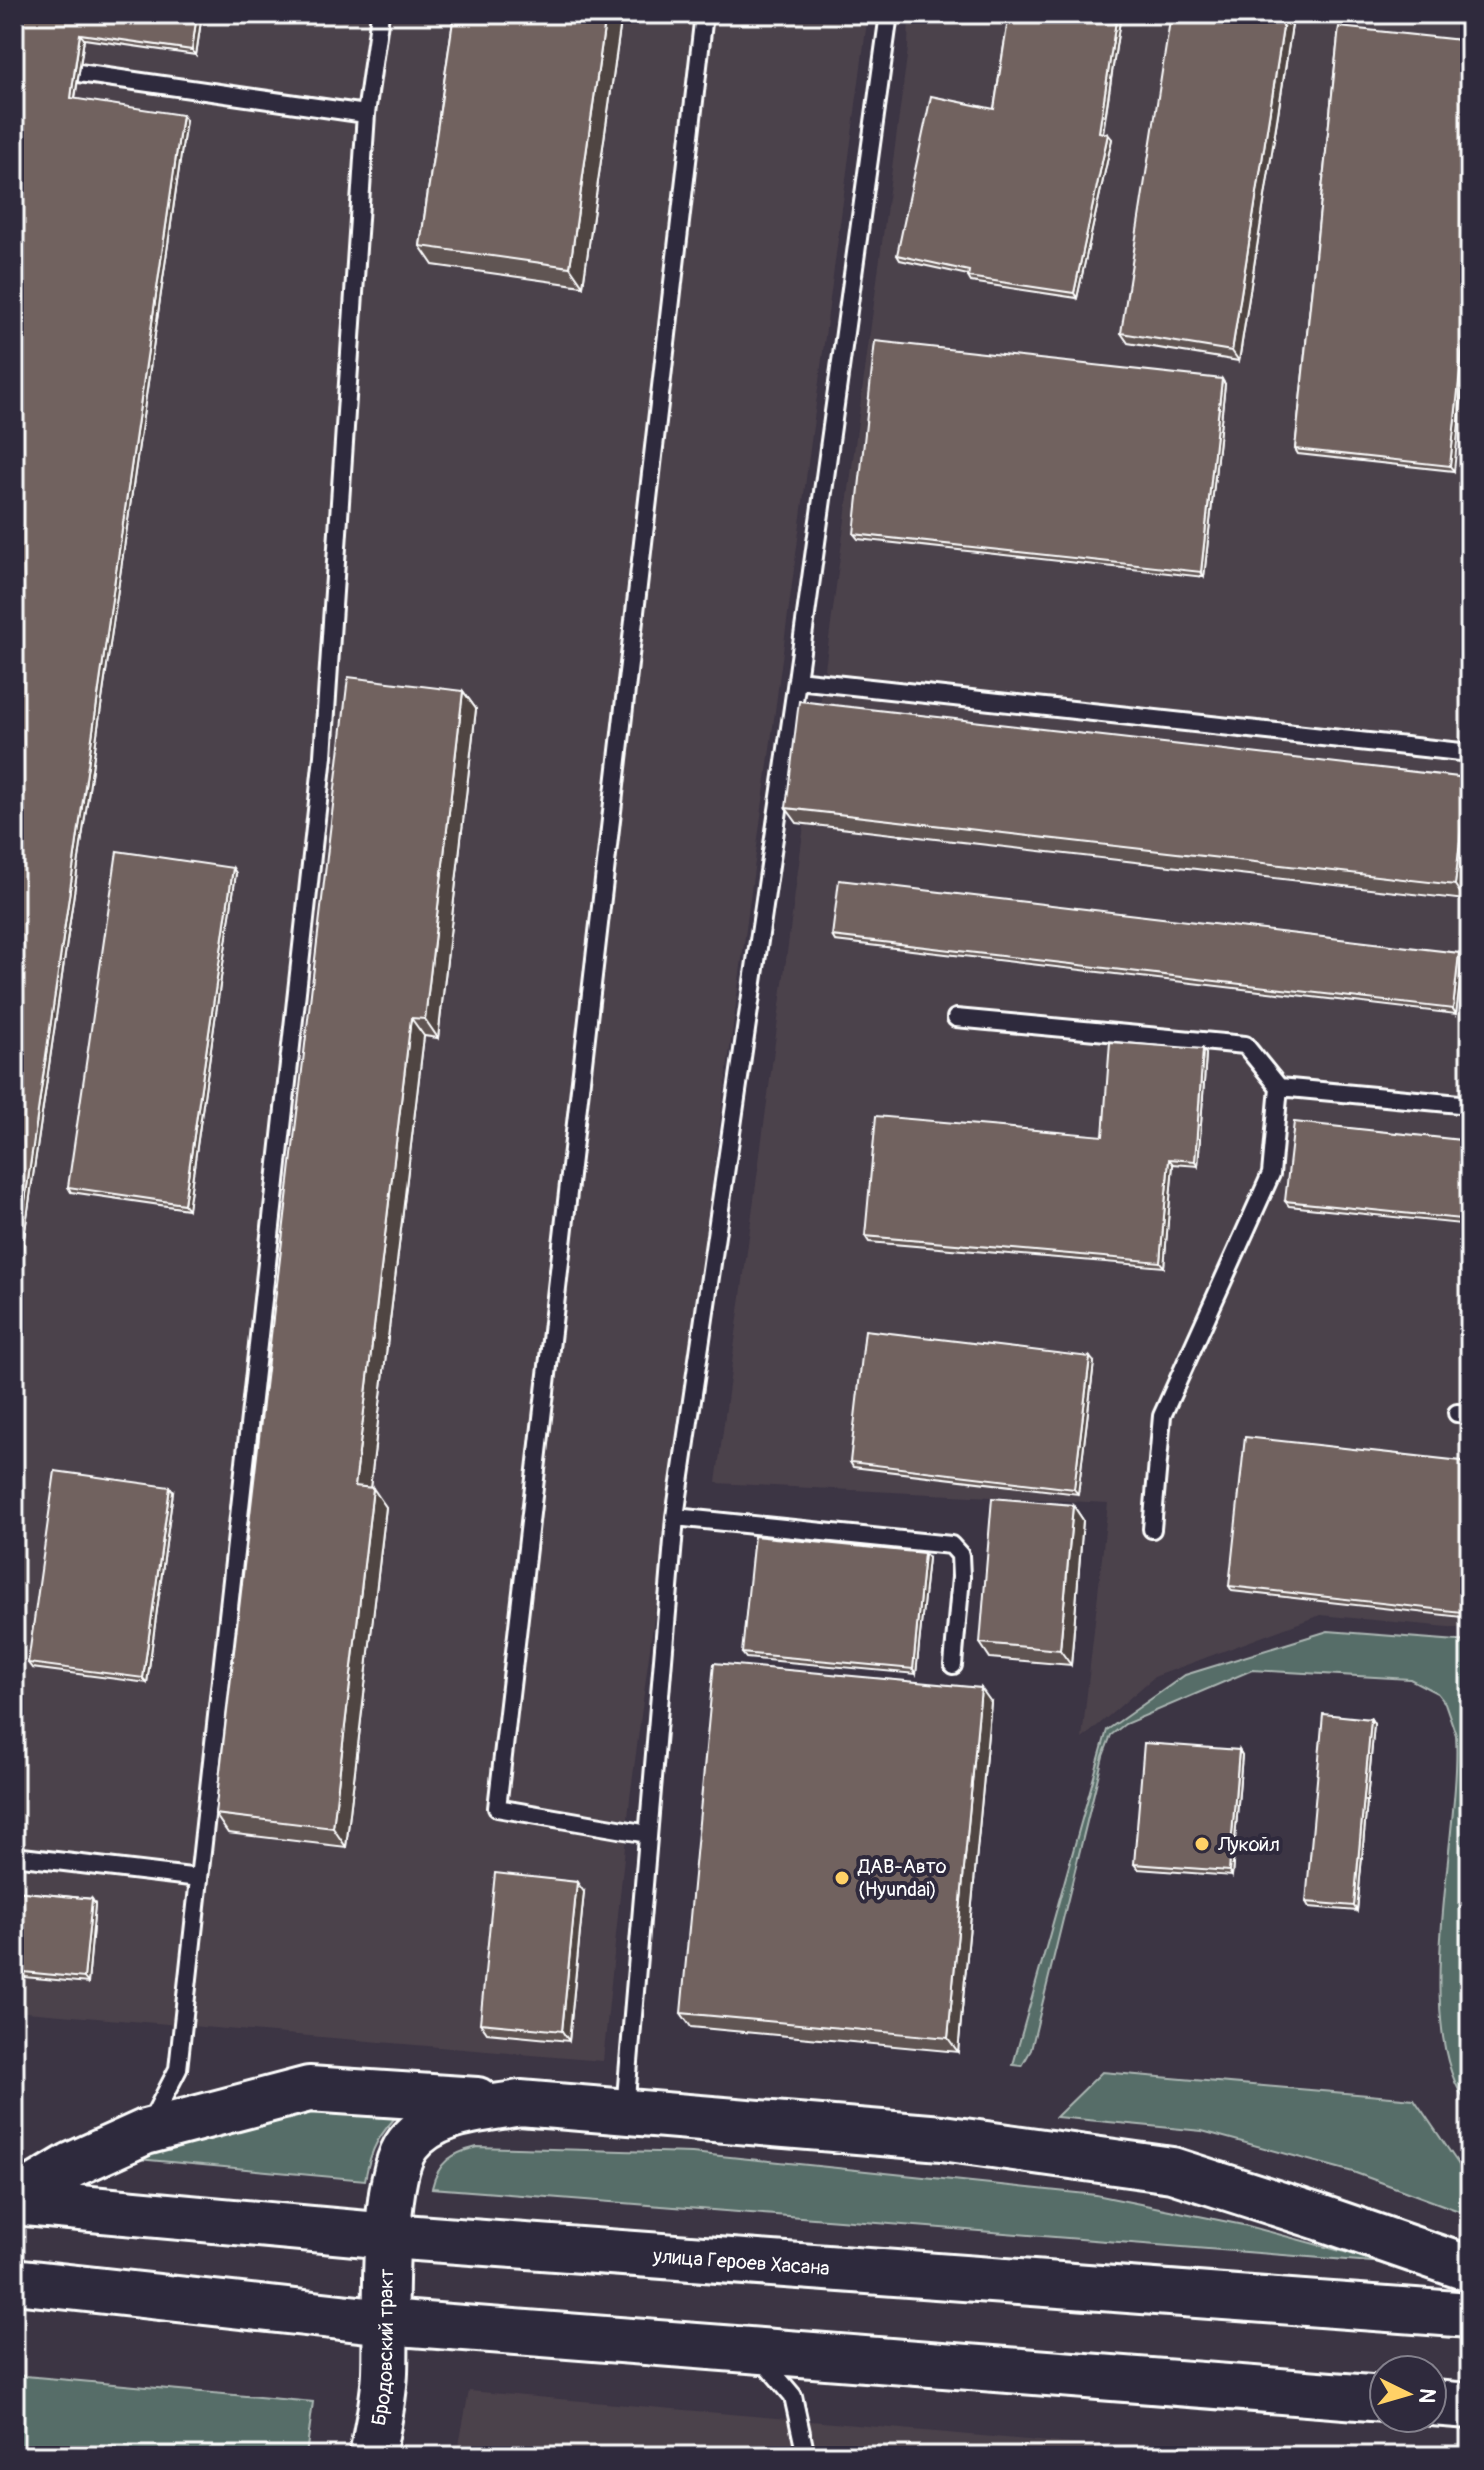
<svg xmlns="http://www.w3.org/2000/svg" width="1484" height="2470" viewBox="0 0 1484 2470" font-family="Pangolin,sans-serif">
	<rect width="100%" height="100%" fill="#3c3544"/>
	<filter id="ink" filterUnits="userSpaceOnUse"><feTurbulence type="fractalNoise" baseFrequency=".0125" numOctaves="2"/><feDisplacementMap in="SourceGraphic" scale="16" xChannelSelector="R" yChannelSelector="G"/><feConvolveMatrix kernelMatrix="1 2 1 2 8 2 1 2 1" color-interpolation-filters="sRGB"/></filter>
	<g filter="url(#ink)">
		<path fill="#4c424c" d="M 14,14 L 868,14 L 630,1798 L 603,2061 L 14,2011 Z
			M 909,14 L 1470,14 L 1470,1629 L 1320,1615 L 1154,1677 L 1082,1739 L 1108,1503 L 716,1483 L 908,49 Z
			M 469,2391 L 1211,2456 L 457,2456 Z"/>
		<path fill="#576d67" stroke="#abb6b3" stroke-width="2" d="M 1328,1631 L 1470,1642 L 1470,2107 C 1407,2031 1462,1831 1456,1735 L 1445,1703 L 1437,1693 L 1410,1679 L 1252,1670 L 1125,1724 L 1111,1735 L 1103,1756 L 1031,2050 L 1022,2066 L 1013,2065 L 1107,1730 L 1185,1675 Z
			M 1102,2072 L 1414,2099 L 1470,2181 L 1470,2215 L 1353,2172 L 1202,2131 L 1056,2117 Z
			M 296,2104 L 402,2110 C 379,2135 371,2147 365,2180 L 116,2157 Z
			M 477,2147 L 692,2153 L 1096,2195 L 1248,2226 L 1385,2263 L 432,2188 C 438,2162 452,2153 477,2147 Z
			M 14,2375 L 313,2402 L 306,2456 L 14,2456 Z"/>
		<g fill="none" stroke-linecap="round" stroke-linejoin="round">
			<g stroke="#fff" stroke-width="22">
				<path id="lane" d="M 79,73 L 366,114
					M 797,680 L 1470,753
					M 956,1018 L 1245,1045 L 1279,1087 L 1470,1105
					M 1457,1413 L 1470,1414
					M 675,1517 L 951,1545 L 960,1555 L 961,1577 L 953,1665
					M 1152,1529 L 1162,1416 L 1271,1174 L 1279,1087
					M 648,1834 L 497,1808 L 704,14
					M 14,1856 L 199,1878
					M 625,2110 L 675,1517 L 797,680 L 889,14
					M 150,2123 L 178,2069 L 323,756 L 366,114 L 380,14
					M 761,2363 L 766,2364 L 793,2396 L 806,2456"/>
			</g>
			<g stroke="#fff" stroke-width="50">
				<g id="secondary">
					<path d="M 14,2200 L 72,2165 L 145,2132 L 309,2089 L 477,2100"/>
					<path id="s1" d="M 372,2456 C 377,2428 384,2400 385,2372 C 387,2323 380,2179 408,2144 C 434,2111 482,2110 520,2103 L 942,2138 L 1172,2170 L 1319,2217 L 1470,2269"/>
				</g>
			</g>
			<g stroke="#fff" stroke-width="50">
				<g id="primary">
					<path id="s2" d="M 14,2202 L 389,2236 L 1470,2315"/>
					<path d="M 14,2281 L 386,2322 L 1384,2399"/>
					<path d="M 1432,2403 L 1470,2406"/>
				</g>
			</g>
			<use href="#lane" stroke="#2f2a3d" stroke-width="16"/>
			<use href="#secondary" stroke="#2f2a3d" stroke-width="44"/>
			<use href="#primary" stroke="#2f2a3d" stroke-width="44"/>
		</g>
		<path fill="#615452" stroke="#fff" stroke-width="2" d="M 14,14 L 202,14 L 196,55 L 84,39 L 79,73 L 75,99 L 186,120 L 14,1307 Z
			M 454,14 L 622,14 L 583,286 L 433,265 L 420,246 Z
			M 1009,14 L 1121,14 L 1103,133 L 1112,139 L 1077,298 L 971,282 L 968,277 L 968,275 L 900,260 L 897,255 L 994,109 Z
			M 1292,25 L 1239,361 L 1128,343 L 1121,333 Z
			M 1339,27 L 1454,471 L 1298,454 L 1295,449 Z
			M 1225,384 L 1204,577 L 858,539 L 854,534 Z
			M 463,691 L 476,709 L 438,1038 L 424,1036 L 370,1488 L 386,1507 L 346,1847 L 228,1833 L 215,1814 Z
			M 1467,778 L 1465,900 L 797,823 L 786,808 Z
			M 236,873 L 188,1209 L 71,1192 L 68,1187 Z
			M 832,936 L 1459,953 L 1463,958 L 1456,1014 L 835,941 Z
			M 1203,1049 L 1206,1054 L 1198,1166 L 1173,1164 L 1164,1267 L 869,1242 L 865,1236 L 1103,1136 Z
			M 1470,1141 L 1470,1225 L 1289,1206 L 1285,1201 Z
			M 1094,1362 L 1078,1494 L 853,1467 L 850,1462 Z
			M 1470,1462 L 1470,1618 L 1232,1591 L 1229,1586 Z
			M 173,1492 L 147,1683 L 32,1668 L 28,1663 Z
			M 1073,1505 L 1083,1520 L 1071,1665 L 990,1658 L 980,1643 Z
			M 928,1558 L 916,1674 L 746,1658 L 742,1653 Z
			M 991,1702 L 958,2052 L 691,2027 L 681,2013 Z
			M 1371,1719 L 1374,1724 L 1357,1911 L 1309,1907 L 1306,1902 Z
			M 1239,1750 L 1242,1755 L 1232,1876 L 1138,1869 L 1134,1864 Z
			M 14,1891 L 92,1899 L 95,1904 L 88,1983 L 14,1976 Z
			M 584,1892 L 569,2041 L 487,2033 L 480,2023 Z"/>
		<path fill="#4f4542" stroke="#fff" stroke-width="2" d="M 197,14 L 202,14 L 196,55 L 192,50 Z
			M 606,14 L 622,14 L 583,286 L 570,267 Z
			M 1117,14 L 1121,14 L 1102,137 L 1099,132 Z
			M 1285,15 L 1292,25 L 1239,361 L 1232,351 Z
			M 80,34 L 84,39 L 74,103 L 71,98 Z
			M 182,115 L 186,120 L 14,1307 L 14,1277 Z
			M 1108,134 L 1112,139 L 1077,298 L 1074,293 Z
			M 1470,277 L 1470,316 L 1454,471 L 1450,466 Z
			M 1222,379 L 1225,384 L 1204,577 L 1201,572 Z
			M 463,691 L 476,709 L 438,1038 L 425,1019 Z
			M 1467,778 L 1470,782 L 1470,855 L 1465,900 L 1455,885 Z
			M 233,868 L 236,873 L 188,1209 L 184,1204 Z
			M 1459,953 L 1463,958 L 1456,1014 L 1453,1009 Z
			M 411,1018 L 424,1036 L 368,1505 L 355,1486 Z
			M 1203,1049 L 1206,1054 L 1198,1166 L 1195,1161 Z
			M 1169,1159 L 1173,1164 L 1164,1267 L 1160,1262 Z
			M 1090,1357 L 1094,1362 L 1078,1494 L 1074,1489 Z
			M 170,1487 L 173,1492 L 147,1683 L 143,1678 Z
			M 373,1488 L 386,1507 L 346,1847 L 333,1828 Z
			M 1073,1505 L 1083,1520 L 1071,1665 L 1060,1650 Z
			M 924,1553 L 928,1558 L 916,1674 L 913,1669 Z
			M 981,1688 L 991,1702 L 958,2052 L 948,2038 Z
			M 1371,1719 L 1374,1724 L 1357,1911 L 1354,1906 Z
			M 1239,1750 L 1242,1755 L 1232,1876 L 1229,1871 Z
			M 577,1882 L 584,1892 L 569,2041 L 562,2031 Z
			M 92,1899 L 95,1904 L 88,1983 L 84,1978 Z"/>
		<path fill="#71625f" stroke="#fff" stroke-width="2" d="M 14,14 L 197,14 L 192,50 L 80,34 L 75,67 L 71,98 L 182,115 L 14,1277 Z
			M 454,14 L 606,14 L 570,267 L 420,246 Z
			M 1009,14 L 1117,14 L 1099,132 L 1108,134 L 1074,293 L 968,277 L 969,271 L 897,255 L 931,96 L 994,109 Z
			M 1171,14 L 1276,14 L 1285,15 L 1232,351 L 1121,333 Z
			M 1339,27 L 1470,41 L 1470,277 L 1450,466 L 1295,449 Z
			M 875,341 L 1222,379 L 1201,572 L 854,534 Z
			M 348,677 L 463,691 L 425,1019 L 411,1018 L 355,1486 L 373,1488 L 333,1828 L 215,1814 Z
			M 799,701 L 1467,778 L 1455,885 L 786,808 Z
			M 117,851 L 233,868 L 184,1204 L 68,1187 Z
			M 839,880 L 1459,953 L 1453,1009 L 832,936 Z
			M 1110,1042 L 1203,1049 L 1195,1161 L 1169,1159 L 1160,1262 L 865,1236 L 876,1116 L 1103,1136 Z
			M 1294,1122 L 1470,1141 L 1470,1220 L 1285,1201 Z
			M 865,1330 L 1090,1357 L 1074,1489 L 850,1462 Z
			M 1245,1437 L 1470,1462 L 1470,1613 L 1229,1586 Z
			M 55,1471 L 170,1487 L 143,1678 L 28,1663 Z
			M 992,1498 L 1073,1505 L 1060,1650 L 980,1643 Z
			M 754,1536 L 924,1553 L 913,1669 L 742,1653 Z
			M 714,1663 L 981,1688 L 948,2038 L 681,2013 Z
			M 1323,1714 L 1371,1719 L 1354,1906 L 1306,1902 Z
			M 1144,1743 L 1239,1750 L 1229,1871 L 1134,1864 Z
			M 495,1873 L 577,1882 L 562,2031 L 480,2023 Z
			M 14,1891 L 92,1899 L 84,1978 L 14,1971 Z"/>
	</g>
	<g fill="#ffd166" stroke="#2f2a3d" stroke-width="3">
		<circle cx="1202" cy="1844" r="8"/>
		<circle cx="842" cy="1878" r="8"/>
	</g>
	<g text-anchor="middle" stroke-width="8" stroke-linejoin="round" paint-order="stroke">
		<g font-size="20" fill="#fff" stroke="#2f2a3d" text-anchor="start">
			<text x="1218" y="1851">Лукойл</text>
			<text x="858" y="1873">ДАВ-Авто<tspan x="858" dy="23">(Hyundai)</tspan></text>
		</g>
		<g font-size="20" fill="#fff" stroke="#2f2a3d">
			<text dy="7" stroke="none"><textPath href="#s2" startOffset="730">улица Героев Хасана</textPath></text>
			<text dy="7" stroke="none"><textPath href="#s1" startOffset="110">Бродовский тракт</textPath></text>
		</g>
	</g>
	<rect width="1484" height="2470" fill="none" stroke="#2f2a3d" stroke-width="48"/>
	<rect x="24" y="24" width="1436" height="2422" fill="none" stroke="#fff" stroke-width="3" filter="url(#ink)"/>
	<g transform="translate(1408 2394) rotate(95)"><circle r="38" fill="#2f2a3d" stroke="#827f8b" stroke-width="2"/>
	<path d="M0-6L14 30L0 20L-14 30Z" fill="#ffd166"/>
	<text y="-12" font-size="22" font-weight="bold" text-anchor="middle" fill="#ffffff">N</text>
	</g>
</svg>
